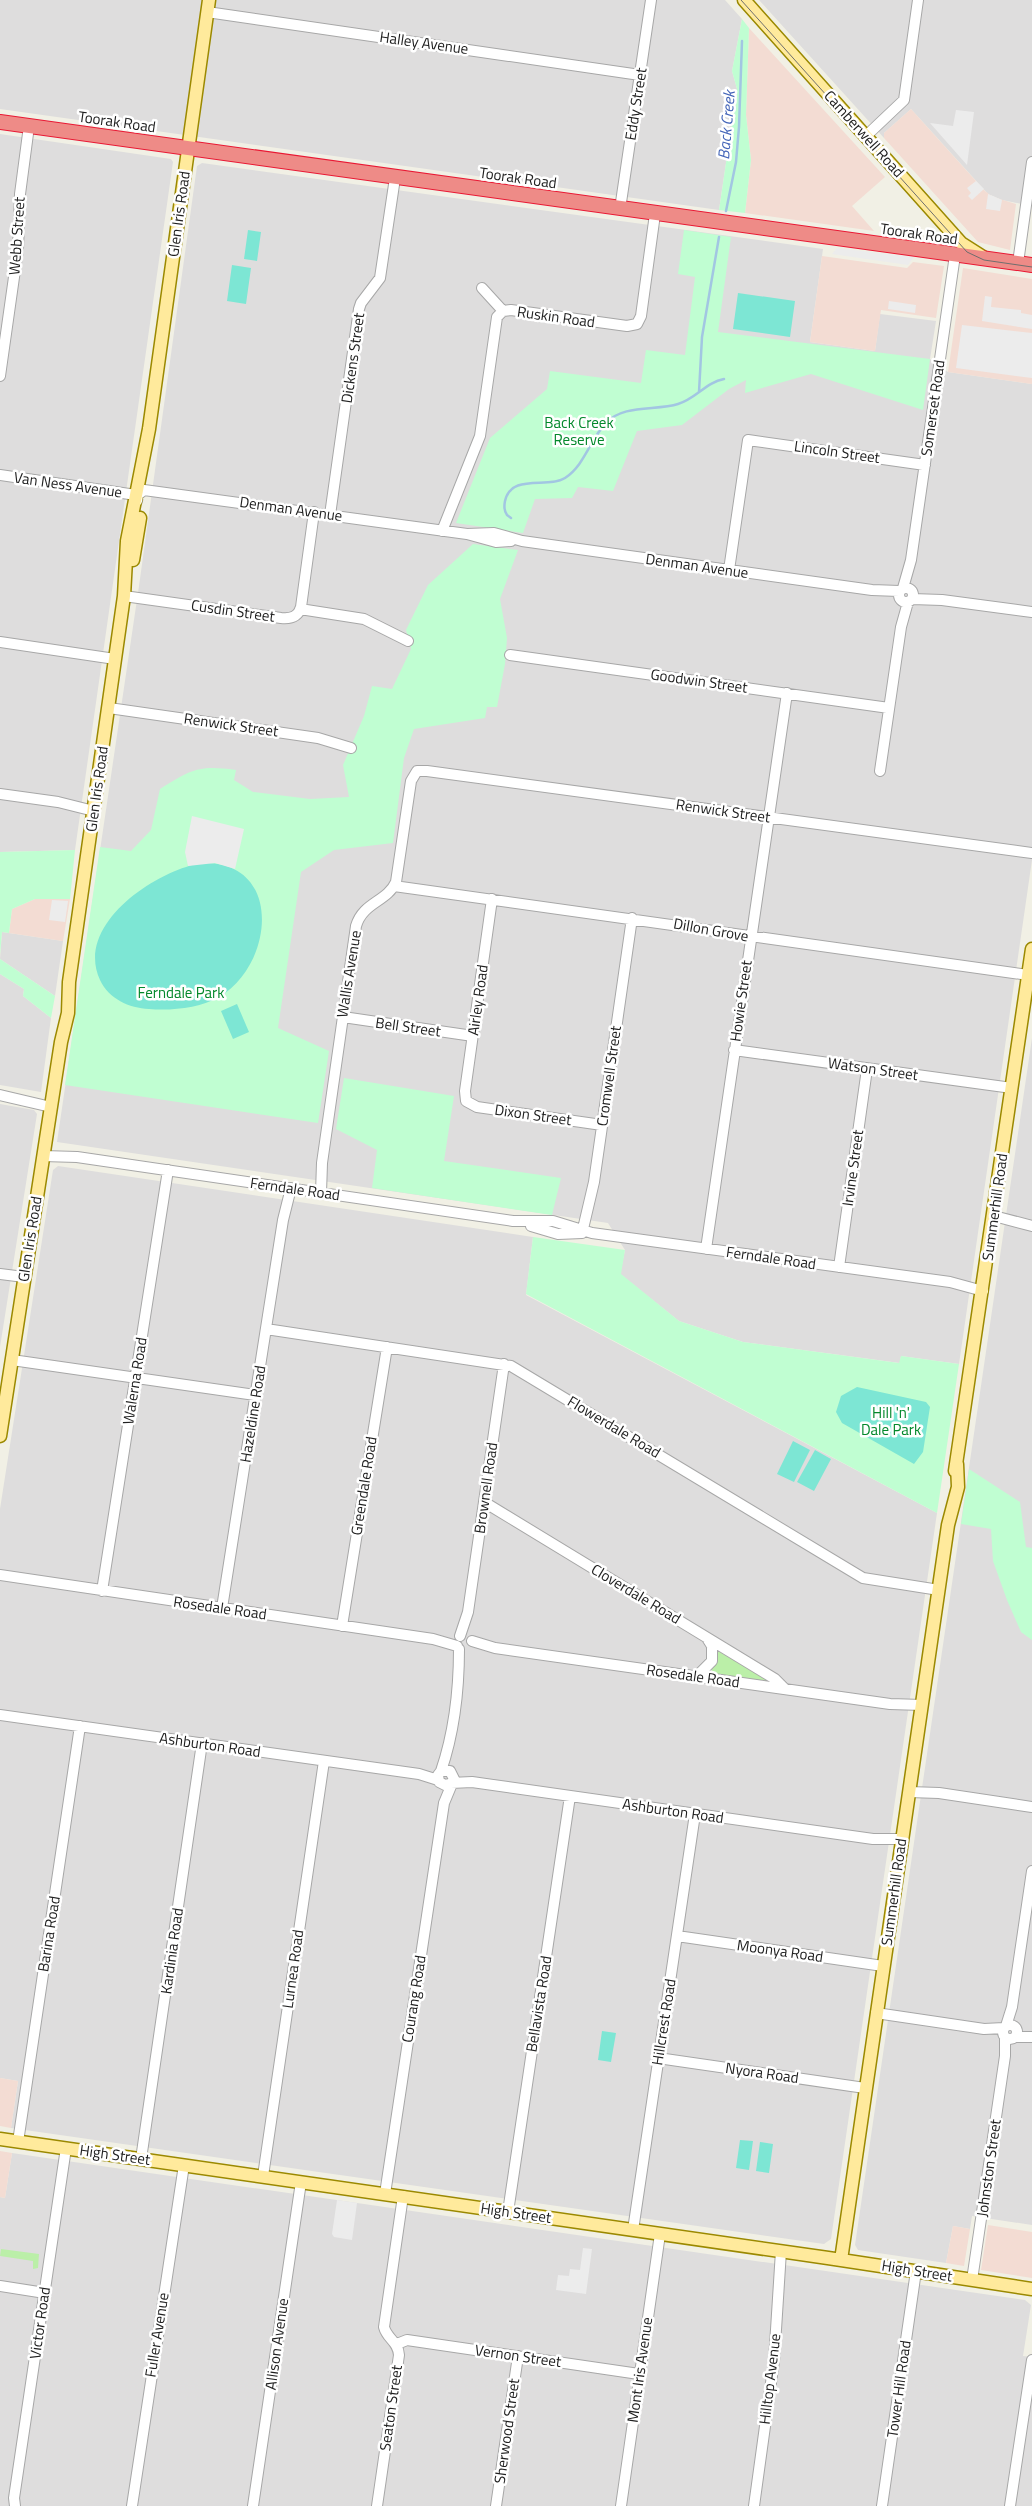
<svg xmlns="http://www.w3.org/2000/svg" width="1032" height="2506" viewBox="0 0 1032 2506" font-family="'Titillium Web',sans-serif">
	<rect width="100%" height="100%" fill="#f1f0e5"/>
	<path fill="#dedddd" d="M 0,0 L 725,0 L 742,19 L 732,71 L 737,89 L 719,210 L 0,109 Z
		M 759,0 L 1032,0 L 1032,206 L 1002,200 L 988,194 L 911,109 L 884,133 L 884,138 Z
		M 0,134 L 171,159 L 173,162 L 75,850 L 0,852 Z
		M 202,163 L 823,249 L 810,342 L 875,351 L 880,314 L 936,321 L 930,359 L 948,372 L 1032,384 L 1032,860 L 959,1364 L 901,1356 L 900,1363 L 743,1342 L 679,1321 L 620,1274 L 625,1250 L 608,1223 L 57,1142 L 139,586 L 197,166 Z
		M 2,932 L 63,941 L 55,996 L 0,959 Z
		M 0,974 L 24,989 L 23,996 L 51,1018 L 41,1092 L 0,1085 Z
		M 1032,1038 L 1032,2225 L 972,2216 L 970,2229 L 953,2226 L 946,2263 L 858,2250 L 855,2245 Z
		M 0,1104 L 34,1110 L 37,1114 L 0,1347 Z
		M 58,1166 L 533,1237 L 526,1295 L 937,1513 L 831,2239 L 824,2244 L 11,2128 L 18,2081 L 0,2078 L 0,1509 L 53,1170 Z
		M 12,2153 L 1025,2300 L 1031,2305 L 1023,2356 L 1032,2357 L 1032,2506 L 0,2506 L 0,2197 L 5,2198 Z"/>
	<path fill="#f3dcd3" d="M 749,28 L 885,177 L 852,206 L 874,231 L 745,213 L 751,160 L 746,115 Z
		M 911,109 L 985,191 L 993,197 L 1016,204 L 1010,250 L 978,242 L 884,138 L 884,133 Z
		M 822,256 L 907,268 L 913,262 L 944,266 L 936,318 L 881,310 L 875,351 L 810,342 Z
		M 963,268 L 1032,279 L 1032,384 L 948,372 Z
		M 35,899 L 70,899 L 63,941 L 9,933 L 12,909 Z
		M 0,2078 L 18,2081 L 11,2128 L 0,2126 Z
		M 0,2151 L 12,2153 L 5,2198 L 0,2197 Z
		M 988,2225 L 1032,2232 L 1032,2278 L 981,2270 Z
		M 953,2226 L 970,2229 L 964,2266 L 946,2263 Z"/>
	<path fill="#bbefa8" d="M 716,1650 L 766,1679 L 766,1682 L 710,1674 L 716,1661 Z
		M 1,2249 L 39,2254 L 38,2268 L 33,2269 L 33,2261 L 0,2256 Z"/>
	<path fill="#c0fed2" d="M 742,19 L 749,28 L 746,115 L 751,160 L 745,213 L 719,210 L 737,89 L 732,71 Z
		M 684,230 L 731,237 L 718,332 L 930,359 L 923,410 L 811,374 L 745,393 L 746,380 L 729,389 L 682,425 L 637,431 L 613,491 L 578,487 L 572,498 L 535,499 L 523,533 L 456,523 L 490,438 L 547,389 L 550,371 L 641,383 L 646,350 L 685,355 L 695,277 L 678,274 Z
		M 473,544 L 518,550 L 500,599 L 507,638 L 505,664 L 497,707 L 487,707 L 485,718 L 414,729 L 404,758 L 393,843 L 334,850 L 301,872 L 278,1028 L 329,1051 L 318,1123 L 65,1085 L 100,847 L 131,851 L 151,830 L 160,789 C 192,769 199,765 236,770 L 234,780 L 253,792 L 310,799 L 349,797 L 343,765 L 364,716 L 372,686 L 392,689 L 411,649 L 406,630 L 428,585 Z
		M 75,850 L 70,899 L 35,899 L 12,909 L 9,933 L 2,932 L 0,955 L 0,852 Z
		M 0,959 L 55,996 L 51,1018 L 23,996 L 24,989 L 0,974 Z
		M 344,1078 L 454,1096 L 444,1161 L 561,1178 L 552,1215 L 372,1188 L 377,1150 L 336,1129 Z
		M 533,1237 L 625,1250 L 621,1274 L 679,1321 L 743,1342 L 899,1363 L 901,1356 L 959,1364 L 937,1513 L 526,1294 Z
		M 969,1469 L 1020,1502 L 1026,1547 L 1032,1548 L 1032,1640 L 1021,1632 L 1007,1600 L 993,1561 L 991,1529 L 961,1524 Z"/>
	<path fill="#7de6d4" d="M 248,230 L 261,232 L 257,261 L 244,259 Z
		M 232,265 L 251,268 L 246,304 L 227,301 Z
		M 738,293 L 795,301 L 790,337 L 733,329 Z
		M 202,863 C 283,860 275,964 219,997 C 200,1008 171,1011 149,1009 C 129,1008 109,999 100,980 C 74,924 157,870 202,863 Z
		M 237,1004 L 249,1032 L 233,1039 L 221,1011 Z
		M 857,1387 L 926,1402 L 930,1407 L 923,1452 L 914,1464 L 842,1423 L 836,1412 L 841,1396 Z
		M 793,1441 L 810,1450 L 794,1482 L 777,1474 Z
		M 815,1450 L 831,1459 L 814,1491 L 797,1482 Z
		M 602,2031 L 616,2033 L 611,2062 L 598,2060 Z
		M 740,2140 L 753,2141 L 749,2170 L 736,2168 Z
		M 760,2142 L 773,2144 L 769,2173 L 756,2171 Z"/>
	<path fill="#ececec" d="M 956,110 L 974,112 L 967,165 L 930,123 L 953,126 Z
		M 976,181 L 984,189 L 972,200 L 968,196 L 971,193 L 967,188 Z
		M 988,194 L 1002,200 L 1000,211 L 986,209 Z
		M 837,248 L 914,257 L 908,265 L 832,254 Z
		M 985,296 L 992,297 L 991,307 L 1021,310 L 1021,313 L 1032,315 L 1032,329 L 982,321 Z
		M 889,301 L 916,305 L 915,313 L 888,309 Z
		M 962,325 L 1032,333 L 1032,378 L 956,368 Z
		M 192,816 L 244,829 L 235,869 L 215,863 L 188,866 L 185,852 Z
		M 52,900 L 68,901 L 65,922 L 49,920 Z
		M 337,2200 L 357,2203 L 352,2240 L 334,2237 L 332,2234 Z
		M 583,2248 L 592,2249 L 586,2294 L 556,2290 L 558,2275 L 569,2276 L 570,2269 L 580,2270 Z"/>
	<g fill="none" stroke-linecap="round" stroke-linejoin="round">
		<path stroke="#a2c6e2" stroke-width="2.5" d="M 726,211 L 736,162 L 739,127 L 742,41
			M 699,392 L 702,337 L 719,237
			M 511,518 L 507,515 C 504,511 504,506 505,501 C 511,473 548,489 565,478 C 585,465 590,439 606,423 C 623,404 656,411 678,404 C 696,399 706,382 724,379"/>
		<g stroke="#a7a7a7" stroke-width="12">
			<path id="minor" d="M 207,12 L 640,75
				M 866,136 L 904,100 L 918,0
				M 620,209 L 651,0
				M 1018,263 L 1032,162
				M 482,288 L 503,311
				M 0,376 L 18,249 L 20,194 L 29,126
				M 0,475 L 136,495
				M 137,501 L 138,495 L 144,490 L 467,534 L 496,542 L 511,541
				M 330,515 L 359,309 L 361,303 L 380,278 L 395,178
				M 442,531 L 480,436 L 497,317 L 503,311 L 511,310 L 627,326 L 637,324 L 641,316 L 655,214
				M 467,534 L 494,533 L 522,541 L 872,590 L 899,591
				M 729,570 L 748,440 L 925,465
				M899 595a7 7 0 1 1 14 0a7 7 0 1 1-14 0Z
				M 903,588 L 911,560 L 955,255
				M 124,596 L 281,618 C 291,619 298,617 301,607 L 314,512
				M 912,599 L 942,600 L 1032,612
				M 300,609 L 364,619 L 408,641
				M 0,642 L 115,659
				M 510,655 L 889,708
				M 109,708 L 318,738 L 351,748
				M 880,771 L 901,627 L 908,602
				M 0,794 L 58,802 L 94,811
				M 394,886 L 1028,975
				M 492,899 L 465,1091 L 466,1101 L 477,1107 L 602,1125
				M 343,1017 L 473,1036
				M 734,1050 L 1012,1088
				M 0,1095 L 51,1107
				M 43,1156 L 77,1157 L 513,1221 L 553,1221 L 592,1233 L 950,1282 L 983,1291
				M 321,1193 L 322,1163 L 356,926 C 363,902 387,902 396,882 L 411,781 L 417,771 L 427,771 L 1032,853
				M 994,1216 L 1032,1226
				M 531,1226 L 558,1234 L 582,1233
				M 582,1233 L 594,1182 L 632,918
				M 706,1249 L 787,693
				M 839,1267 L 867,1069
				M 0,1274 L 24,1277
				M 266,1329 L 511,1366 L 863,1578 L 939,1590
				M 12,1360 L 255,1395
				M 484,1502 L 775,1679 L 785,1689
				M 0,1575 L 433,1639 L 457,1646
				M 102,1591 L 168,1170
				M 222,1608 L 283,1220 L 291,1188
				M 342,1626 L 387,1347
				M 460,1636 L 468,1612 L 504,1364
				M 472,1641 L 495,1648 L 890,1704 L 922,1705
				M 697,1676 L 712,1661 L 712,1646 L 707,1638
				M 0,1715 L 419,1774 L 438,1780
				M 441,1771 C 454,1733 459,1689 459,1649
				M 451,1783 L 472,1782 L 873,1839 L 902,1839
				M 909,1792 L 939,1793 L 1032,1807
				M 677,1936 L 883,1966
				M 876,2013 L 984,2029 L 1004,2028
				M1003 2032a7 7 0 1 1 14 0a7 7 0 1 1-14 0Z
				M 1006,2026 L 1012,2007 L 1032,1871
				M 1015,2037 L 1032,2037
				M 658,2058 L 865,2088
				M 18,2142 L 80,1726
				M 141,2159 L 202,1743
				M 263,2176 L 324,1761
				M 385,2194 L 444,1803 L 454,1779 L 450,1771 L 441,1771 L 438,1775 L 439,1782 L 445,1785 L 450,1784
				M 508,2212 L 570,1796
				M 633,2230 L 695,1814
				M 972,2280 L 1005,2056 L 1005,2037
				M 0,2286 L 45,2293
				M 397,2344 L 407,2340 L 639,2374
				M 15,2506 L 14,2498 L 66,2148
				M 132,2506 L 184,2165
				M 253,2506 L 301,2182
				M 377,2506 L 399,2355 C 398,2341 387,2339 384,2327 L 403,2196
				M 496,2506 L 518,2356
				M 621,2506 L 660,2234
				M 754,2506 L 774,2361 L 781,2251
				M 882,2506 L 916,2271
				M 1010,2506 L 1032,2360"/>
		</g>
		<g stroke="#9b8900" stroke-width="15">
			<path id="major" d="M 744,0 L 961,243 L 983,257
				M 133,560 L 140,518
				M 0,1436 L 61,1042 L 68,1013 L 69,982 L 124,596 L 127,541 L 149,429 L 209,0
				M 955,1471 L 1032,949
				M 0,2139 L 828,2258 L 1032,2289
				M 841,2260 L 948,1525 L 958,1487 L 957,1464"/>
		</g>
		<g stroke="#e91833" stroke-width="16">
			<path id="highway" d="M 0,122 L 1032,265"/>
		</g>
		<use href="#minor" stroke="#fff" stroke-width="10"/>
		<use href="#major" stroke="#ffea9c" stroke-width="12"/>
		<use href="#highway" stroke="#ee8b87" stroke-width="14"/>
		<path stroke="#6e6e6e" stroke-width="1" d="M 741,0 L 967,252 L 984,260 L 1032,267"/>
	</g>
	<g text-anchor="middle" stroke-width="5" stroke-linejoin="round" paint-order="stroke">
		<g font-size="15" fill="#202020" stroke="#fff">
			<text transform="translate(424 43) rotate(8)" y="5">Halley Avenue</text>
			<text transform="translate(636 104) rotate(-81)" y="5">Eddy Street</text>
			<text transform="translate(117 122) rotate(8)" y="5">Toorak Road</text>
			<text transform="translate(864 134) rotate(48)" y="5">Camberwell Road</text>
			<text transform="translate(518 178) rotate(8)" y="5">Toorak Road</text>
			<text transform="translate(179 214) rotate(-82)" y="5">Glen Iris Road</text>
			<text transform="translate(919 234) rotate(8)" y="5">Toorak Road</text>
			<text transform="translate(17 236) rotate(-86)" y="5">Webb Street</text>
			<text transform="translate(556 317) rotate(8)" y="5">Ruskin Road</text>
			<text transform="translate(353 358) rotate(-82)" y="5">Dickens Street</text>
			<text transform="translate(933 408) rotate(-82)" y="5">Somerset Road</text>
			<text transform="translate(837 452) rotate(8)" y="5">Lincoln Street</text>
			<text transform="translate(68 485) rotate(8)" y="5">Van Ness Avenue</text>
			<text transform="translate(291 509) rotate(8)" y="5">Denman Avenue</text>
			<text transform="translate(697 566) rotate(8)" y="5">Denman Avenue</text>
			<text transform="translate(233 611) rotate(8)" y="5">Cusdin Street</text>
			<text transform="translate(699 681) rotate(8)" y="5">Goodwin Street</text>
			<text transform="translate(231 725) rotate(8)" y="5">Renwick Street</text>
			<text transform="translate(97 789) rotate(-82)" y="5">Glen Iris Road</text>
			<text transform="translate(723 811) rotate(8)" y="5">Renwick Street</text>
			<text transform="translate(711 930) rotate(10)" y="5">Dillon Grove</text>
			<text transform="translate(349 974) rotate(-81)" y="5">Wallis Avenue</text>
			<text transform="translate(478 1000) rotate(-82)" y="5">Airley Road</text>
			<text transform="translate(741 1001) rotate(-82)" y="5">Howie Street</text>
			<text transform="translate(408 1027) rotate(8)" y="5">Bell Street</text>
			<text transform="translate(873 1069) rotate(8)" y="5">Watson Street</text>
			<text transform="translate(609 1076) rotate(-82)" y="5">Cromwell Street</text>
			<text transform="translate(533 1115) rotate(8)" y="5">Dixon Street</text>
			<text transform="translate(853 1168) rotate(-82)" y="5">Irvine Street</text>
			<text transform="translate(295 1189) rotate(8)" y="5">Ferndale Road</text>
			<text transform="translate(995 1207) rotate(-82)" y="5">Summerhill Road</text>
			<text transform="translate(30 1239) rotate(-81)" y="5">Glen Iris Road</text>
			<text transform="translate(771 1258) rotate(8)" y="5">Ferndale Road</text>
			<text transform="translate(135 1381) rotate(-81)" y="5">Walerna Road</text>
			<text transform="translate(253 1414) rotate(-81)" y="5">Hazeldine Road</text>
			<text transform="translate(614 1427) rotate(31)" y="5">Flowerdale Road</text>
			<text transform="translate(364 1486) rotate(-81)" y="5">Greendale Road</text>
			<text transform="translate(486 1488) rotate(-82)" y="5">Brownell Road</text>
			<text transform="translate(636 1594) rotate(31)" y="5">Cloverdale Road</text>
			<text transform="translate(220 1608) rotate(8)" y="5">Rosedale Road</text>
			<text transform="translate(693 1676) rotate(8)" y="5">Rosedale Road</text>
			<text transform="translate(210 1745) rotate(8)" y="5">Ashburton Road</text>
			<text transform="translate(673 1811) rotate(8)" y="5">Ashburton Road</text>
			<text transform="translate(894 1892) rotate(-82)" y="5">Summerhill Road</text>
			<text transform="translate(49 1934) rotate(-81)" y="5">Barina Road</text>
			<text transform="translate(172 1951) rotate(-82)" y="5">Kardinia Road</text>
			<text transform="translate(780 1951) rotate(8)" y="5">Moonya Road</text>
			<text transform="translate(293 1969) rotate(-82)" y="5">Lurnea Road</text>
			<text transform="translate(414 1999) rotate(-81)" y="5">Courang Road</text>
			<text transform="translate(539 2004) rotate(-81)" y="5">Bellavista Road</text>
			<text transform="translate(664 2022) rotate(-81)" y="5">Hillcrest Road</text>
			<text transform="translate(762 2073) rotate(8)" y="5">Nyora Road</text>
			<text transform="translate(115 2155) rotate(8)" y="5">High Street</text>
			<text transform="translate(989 2168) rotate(-82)" y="5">Johnston Street</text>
			<text transform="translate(516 2213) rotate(8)" y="5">High Street</text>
			<text transform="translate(917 2271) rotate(9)" y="5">High Street</text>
			<text transform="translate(40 2323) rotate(-82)" y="5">Victor Road</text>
			<text transform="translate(157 2335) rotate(-81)" y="5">Fuller Avenue</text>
			<text transform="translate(277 2344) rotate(-82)" y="5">Allison Avenue</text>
			<text transform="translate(518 2356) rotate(8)" y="5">Vernon Street</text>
			<text transform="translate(640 2370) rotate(-82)" y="5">Mont Iris Avenue</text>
			<text transform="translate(770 2379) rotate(-83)" y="5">Hilltop Avenue</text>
			<text transform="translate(899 2389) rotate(-82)" y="5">Tower Hill Road</text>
			<text transform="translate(391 2408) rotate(-82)" y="5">Seaton Street</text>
			<text transform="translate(507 2431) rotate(-82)" y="5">Sherwood Street</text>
		</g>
		<g font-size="15" fill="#03882b" stroke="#fff">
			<text x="579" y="428">Back Creek<tspan x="579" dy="17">Reserve</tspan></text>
			<text x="181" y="998">Ferndale Park</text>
			<text x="891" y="1418">Hill 'n'<tspan x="891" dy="17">Dale Park</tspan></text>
		</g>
		<g font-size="16" font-style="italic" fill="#4465b8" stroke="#fff">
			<text transform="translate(726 125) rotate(-85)" y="6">Back Creek</text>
		</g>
	</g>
</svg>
